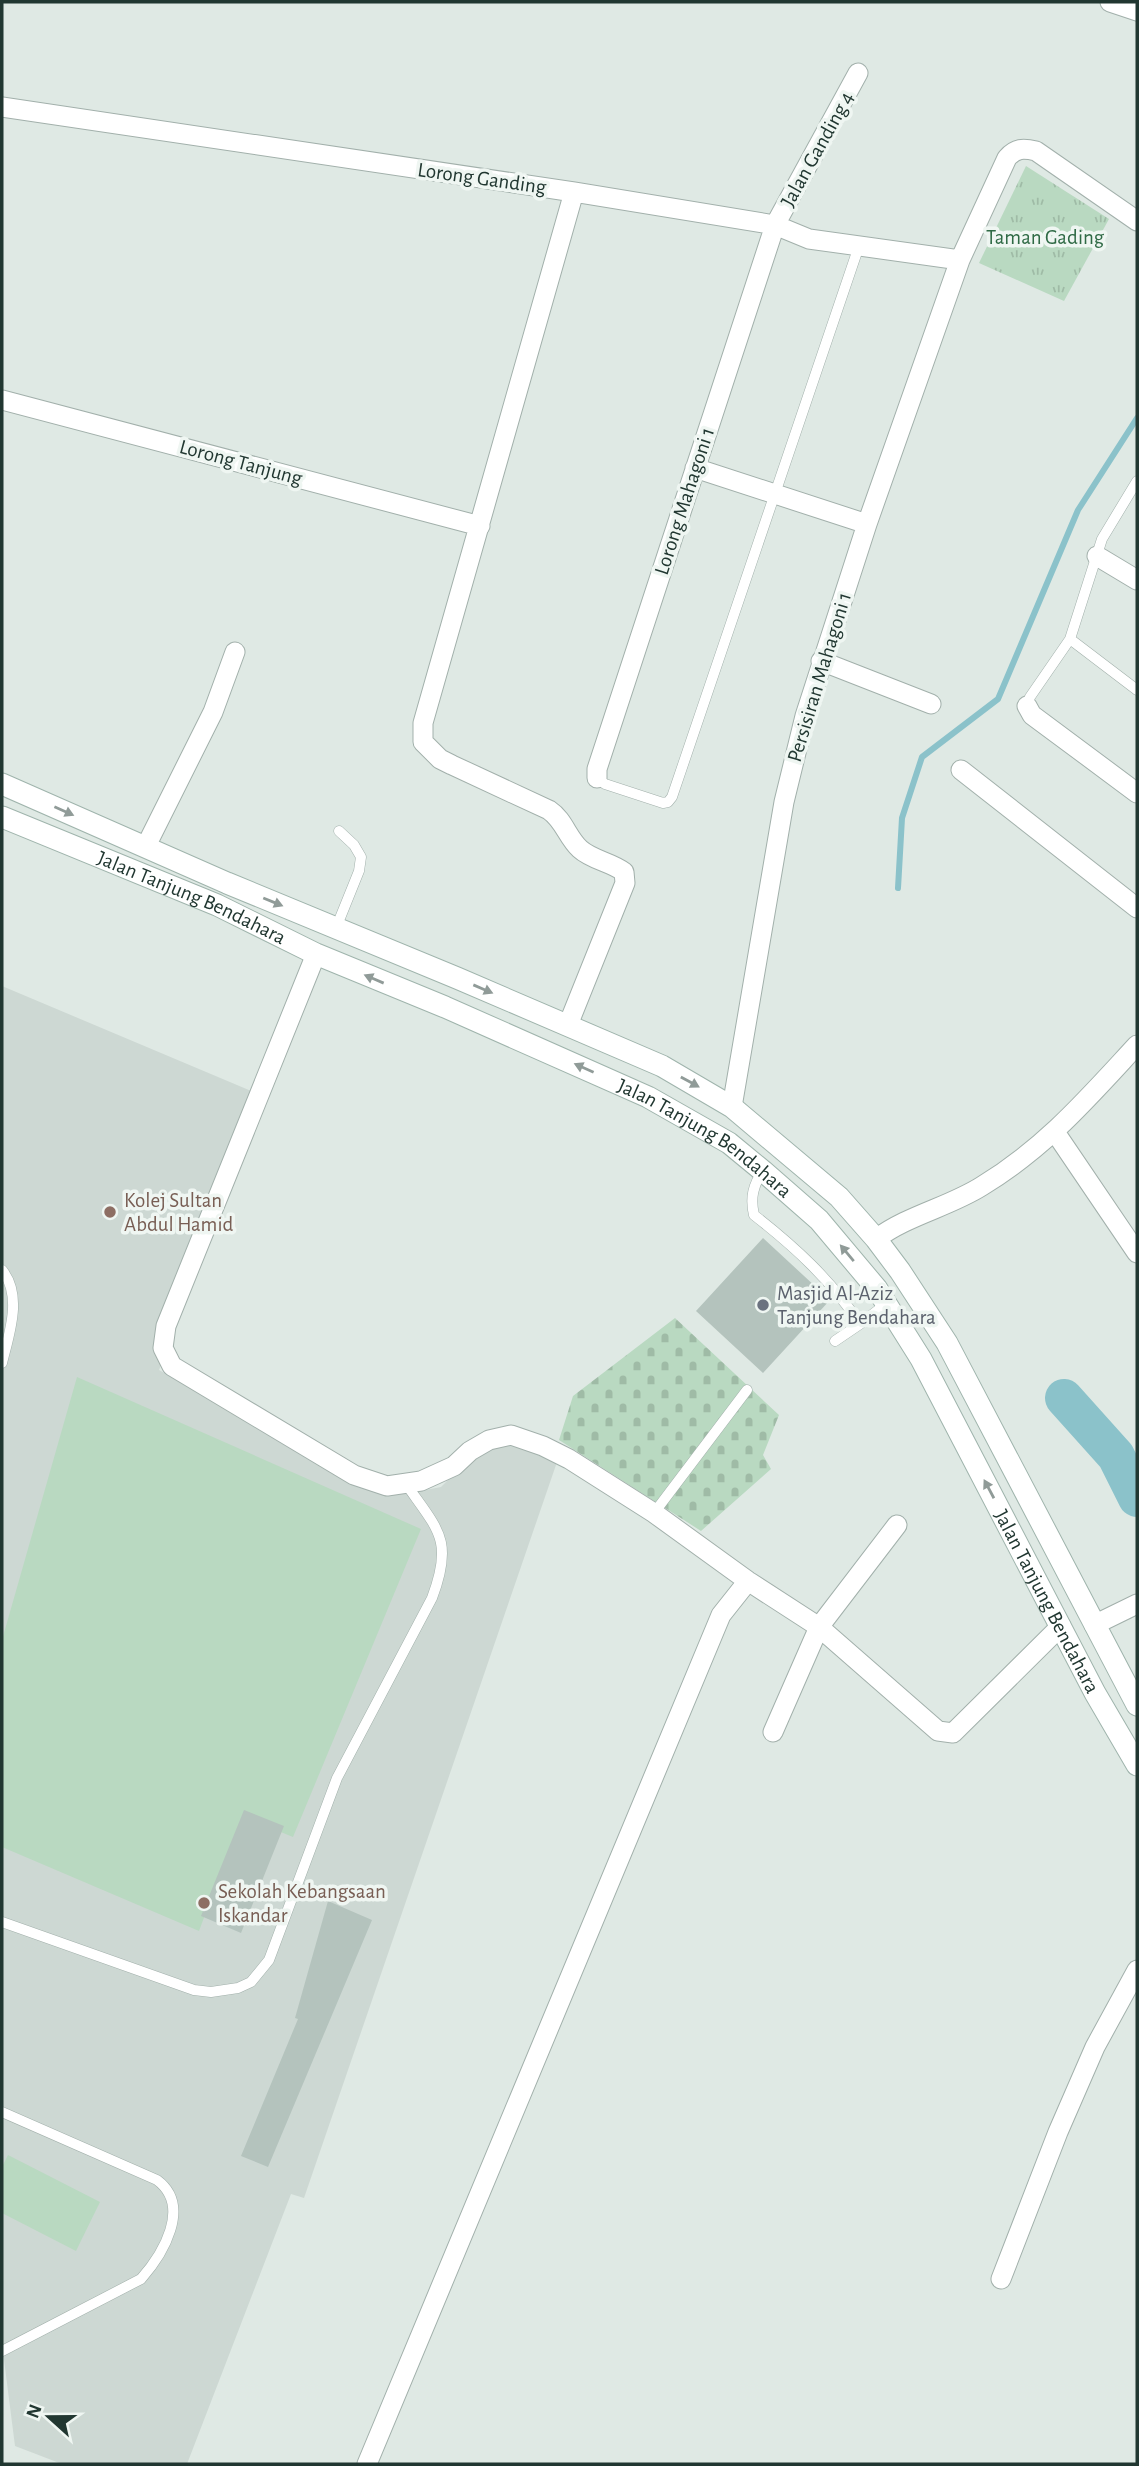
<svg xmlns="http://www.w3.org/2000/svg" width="1139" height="2466" viewBox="0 0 1139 2466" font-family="'Alegreya Sans',sans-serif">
	<defs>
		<pattern id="grass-tufts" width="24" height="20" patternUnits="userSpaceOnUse" patternTransform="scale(1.75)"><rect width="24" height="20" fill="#b9d9c1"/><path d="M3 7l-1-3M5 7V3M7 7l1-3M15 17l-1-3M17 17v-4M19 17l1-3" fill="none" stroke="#9fbba6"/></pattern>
		<pattern id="cemetery-stones" width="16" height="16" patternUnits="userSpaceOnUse" patternTransform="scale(1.75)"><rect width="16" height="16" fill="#b9d9c1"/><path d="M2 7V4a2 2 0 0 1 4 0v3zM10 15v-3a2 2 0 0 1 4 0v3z" fill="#9fbba6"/></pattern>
	</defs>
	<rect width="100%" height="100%" fill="#dfe9e4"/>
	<path fill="#cdd8d3" d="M 2,986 L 263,1096 L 159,1370 L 375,1491 L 415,1492 L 441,1487 L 473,1455 L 511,1440 L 557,1462 L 304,2198 L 291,2194 L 187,2464 L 62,2464 L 15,2446 L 2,2344 Z"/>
	<path fill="url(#grass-tufts)" d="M 1026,166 L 1109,219 L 1064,301 L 979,263 Z"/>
	<path fill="url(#cemetery-stones)" d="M 675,1318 L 779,1415 L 763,1455 L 771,1469 L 701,1531 L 559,1440 L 573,1396 Z"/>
	<path fill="#b9d9c1" d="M 77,1377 L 421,1529 L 293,1837 L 242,1816 L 199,1931 L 2,1847 L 2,1640 Z
		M 8,2155 L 100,2202 L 76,2251 L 2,2213 L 2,2167 Z"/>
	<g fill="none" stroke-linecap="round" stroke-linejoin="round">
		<path stroke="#8bc2ca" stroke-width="6" d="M 898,888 L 902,818 L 922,757 L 998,699 L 1078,510 L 1137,418"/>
		<path stroke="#8bc2ca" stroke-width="38" d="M 1064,1398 L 1116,1456 L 1137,1498"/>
	</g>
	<path fill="#b4c3bd" d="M 763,1238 L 830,1300 L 763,1373 L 696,1311 Z
		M 244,1810 L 284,1826 L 241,1933 L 201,1916 Z
		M 328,1901 L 372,1920 L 268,2167 L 241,2156 L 298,2019 L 295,2018 Z"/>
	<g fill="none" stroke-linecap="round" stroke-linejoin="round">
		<g stroke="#a2b0ab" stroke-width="11">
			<path id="service" d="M 1070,639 L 1137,690
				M 1027,706 L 1030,697 L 1070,639 L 1102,539 L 1137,481
				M 597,778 L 605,784 L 663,803 L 668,802 L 672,797 L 859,246
				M 336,928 L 359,871 L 361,857 L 354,845 L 339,831
				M 763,1171 C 753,1185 750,1198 754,1215 C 795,1247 831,1280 860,1324 L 886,1304
				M 2,1270 C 23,1296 9,1334 2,1363
				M 835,1341 L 860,1324
				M 654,1513 L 747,1390
				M 2,1922 L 194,1990 L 211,1992 L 238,1988 L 251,1982 L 269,1960 L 337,1778 L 432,1598 C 454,1540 438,1530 406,1484
				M 2,2112 L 157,2180 C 192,2206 163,2254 141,2279 L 2,2351"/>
		</g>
		<g stroke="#a2b0ab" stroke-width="21">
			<path id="minor" d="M 1110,2 L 1137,11
				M 2,107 L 574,192 L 775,225 L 809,239 L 960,260
				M 2,400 L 480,526
				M 695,468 L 867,524
				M 1097,556 L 1137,580
				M 821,661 L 931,704
				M 1027,706 L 1032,715 L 1137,793
				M 961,770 L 1137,908
				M 597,778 L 597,769 L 775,225 L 858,73
				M 146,846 L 213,712 L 235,652
				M 316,954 L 166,1326 L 163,1348 L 172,1366 L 354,1475 L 387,1486 L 421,1481 L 454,1466 L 470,1451 L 489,1440 L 511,1435 L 543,1446 L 569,1459 L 654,1513 L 748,1581 L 819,1627 L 938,1731 L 953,1733 L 1061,1626
				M 568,1025 L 625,883 L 624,872 C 611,862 592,860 580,849 C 567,837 564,820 549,810 L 452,765 L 440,759 L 423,742 L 423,723 L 574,192
				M 732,1107 L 784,802 L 805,716 L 867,524 L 960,260 L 1007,158 C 1016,148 1023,148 1036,151 L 1137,221
				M 1055,1132 L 1137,1253
				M 876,1239 C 908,1215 949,1207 982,1186 C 1046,1147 1087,1099 1137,1045
				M 1094,1625 L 1137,1604
				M 773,1732 L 819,1627 L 897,1525
				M 1001,2279 L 1058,2132 L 1095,2047 L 1137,1970
				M 367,2464 L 721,1615 L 748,1581"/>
		</g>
		<g stroke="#9fb4ac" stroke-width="23">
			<g id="secondary">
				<path d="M 2,784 L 227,883 L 457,978 L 662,1066 L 732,1107 L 839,1197 L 876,1239 L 900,1271 L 947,1343 L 1137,1705"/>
				<path id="s1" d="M 2,817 L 217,905 L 316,954 L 445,1007 L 648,1097 L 729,1143 L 763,1171 L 819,1220 L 877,1289 L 921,1359 L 1095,1693 L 1137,1765"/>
			</g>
		</g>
		<use href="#service" stroke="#fff" stroke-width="10"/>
		<use href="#minor" stroke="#fff" stroke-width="19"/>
		<use href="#secondary" stroke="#fff" stroke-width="21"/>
	</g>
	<defs><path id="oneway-solid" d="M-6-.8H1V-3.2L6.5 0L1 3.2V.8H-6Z" transform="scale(1.75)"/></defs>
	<g fill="#909b98">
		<use href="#oneway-solid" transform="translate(64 811) rotate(24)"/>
		<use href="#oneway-solid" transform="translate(273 902) rotate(22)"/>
		<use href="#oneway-solid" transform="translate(374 979) rotate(-157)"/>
		<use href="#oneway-solid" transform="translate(483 989) rotate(23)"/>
		<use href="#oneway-solid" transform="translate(584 1068) rotate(-156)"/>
		<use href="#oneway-solid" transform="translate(690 1082) rotate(29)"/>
		<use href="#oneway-solid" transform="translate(847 1253) rotate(-130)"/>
		<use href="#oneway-solid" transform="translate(989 1489) rotate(-118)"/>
	</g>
	<g fill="#8d6e63" stroke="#eff6f2" stroke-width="2.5">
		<circle cx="110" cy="1212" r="7"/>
		<circle cx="204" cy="1903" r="7"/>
	</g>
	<circle fill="#6b7280" stroke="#eff6f2" stroke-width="2.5" cx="763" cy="1305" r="7"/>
	<g text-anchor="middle" stroke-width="7" stroke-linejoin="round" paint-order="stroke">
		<g font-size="21" fill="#213731" stroke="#eff6f2">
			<text transform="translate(817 149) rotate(-61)" y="7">Jalan Ganding 4</text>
			<text transform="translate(482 178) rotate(8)" y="7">Lorong Ganding</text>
			<text transform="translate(241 462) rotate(15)" y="7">Lorong Tanjung</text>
			<text transform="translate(684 501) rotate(-72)" y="7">Lorong Mahagoni 1</text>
			<text transform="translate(819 677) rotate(-73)" y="7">Persisiran Mahagoni 1</text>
			<text dy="7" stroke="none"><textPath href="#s1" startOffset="206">Jalan Tanjung Bendahara</textPath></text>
			<text dy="7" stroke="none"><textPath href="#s1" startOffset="774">Jalan Tanjung Bendahara</textPath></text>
			<text dy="7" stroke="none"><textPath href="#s1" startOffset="1362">Jalan Tanjung Bendahara</textPath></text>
		</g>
		<g font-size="21" fill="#2f6a45" stroke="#eff6f2">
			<text x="1045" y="244">Taman Gading</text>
		</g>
		<g font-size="21" fill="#785e54" stroke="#eff6f2" text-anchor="start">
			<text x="124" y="1207">Kolej Sultan<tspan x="124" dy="24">Abdul Hamid</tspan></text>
			<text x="218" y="1898">Sekolah Kebangsaan<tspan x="218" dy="24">Iskandar</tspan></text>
		</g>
		<g font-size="21" fill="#5b616d" stroke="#eff6f2" text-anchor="start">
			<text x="777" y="1300">Masjid Al-Aziz<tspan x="777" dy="24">Tanjung Bendahara</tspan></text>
		</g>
	</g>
	<rect width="1139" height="2466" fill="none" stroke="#213731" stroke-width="7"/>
	<g transform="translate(49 2417) rotate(291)" stroke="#eff6f2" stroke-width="5" paint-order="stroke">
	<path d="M0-5L12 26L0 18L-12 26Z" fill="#213731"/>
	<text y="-10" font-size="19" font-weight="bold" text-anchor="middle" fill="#213731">N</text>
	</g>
</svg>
